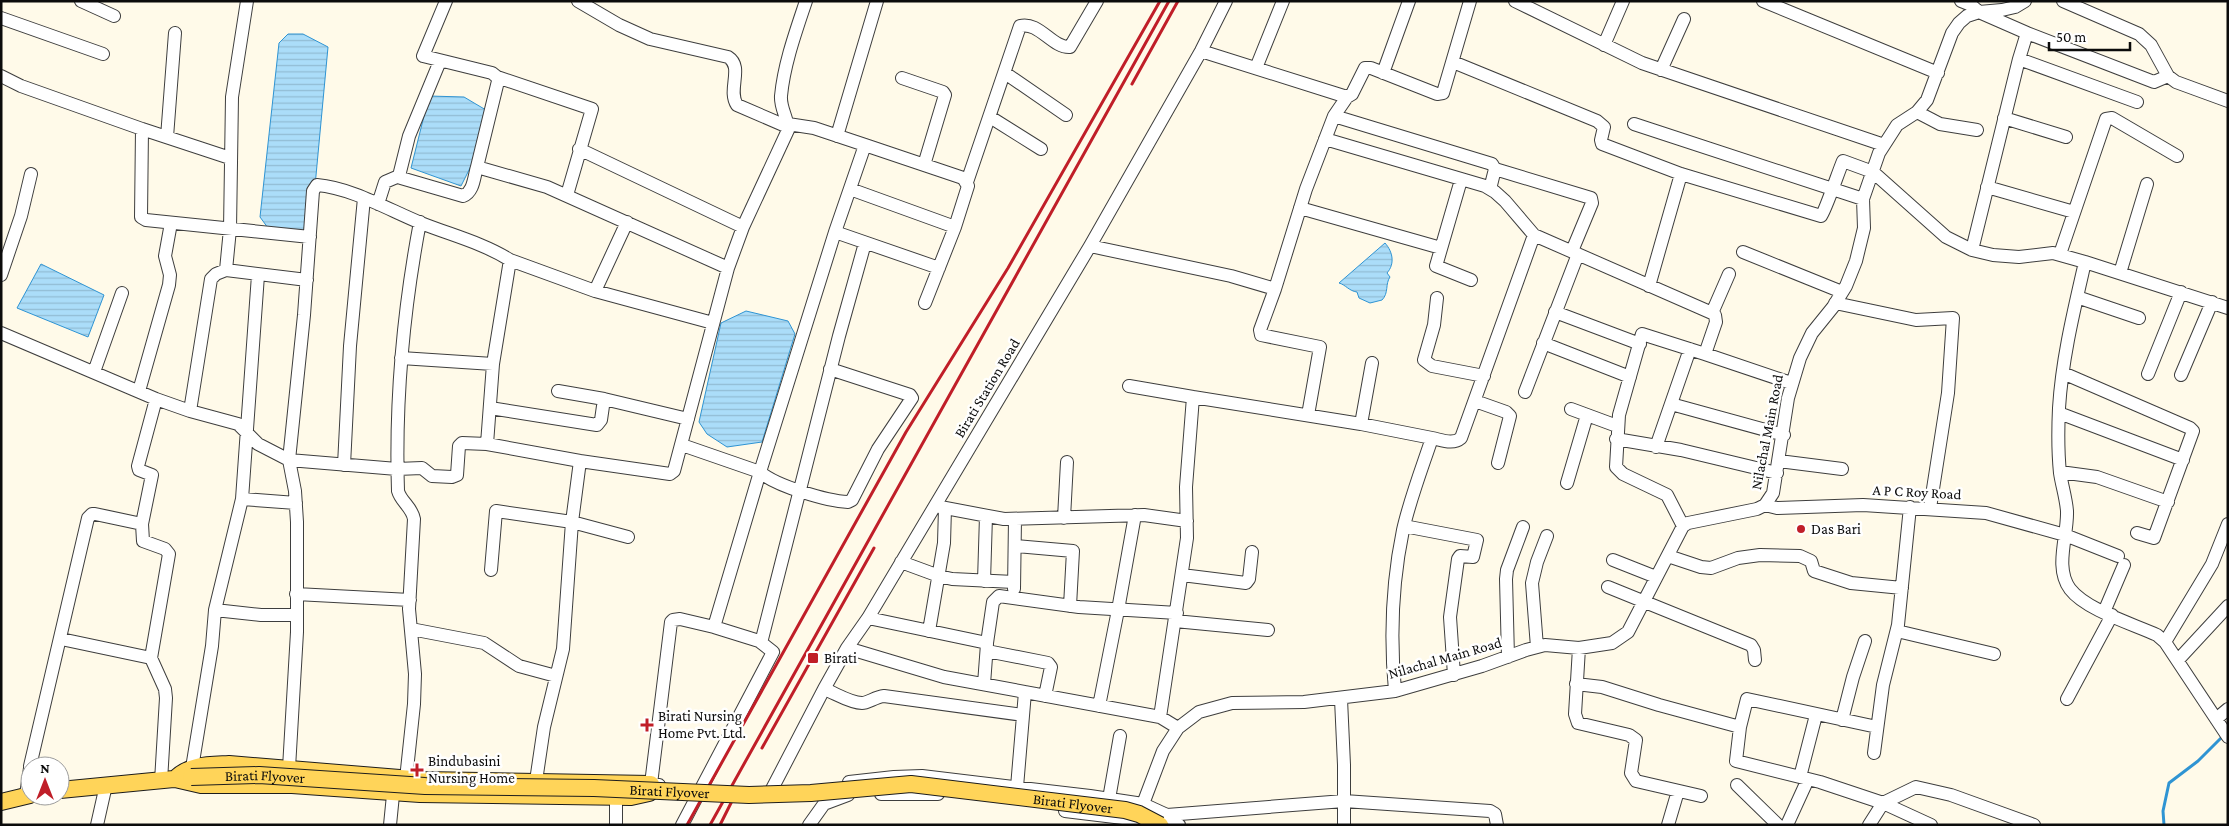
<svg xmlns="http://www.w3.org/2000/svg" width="2229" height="826" viewBox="0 0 2229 826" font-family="'Crimson Pro',serif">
	<defs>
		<pattern id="water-rules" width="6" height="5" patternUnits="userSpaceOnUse" patternTransform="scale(1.25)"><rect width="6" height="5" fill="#abddf9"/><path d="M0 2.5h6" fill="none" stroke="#92bcd4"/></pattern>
	</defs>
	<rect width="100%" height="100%" fill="#fffae9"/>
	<path fill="url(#water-rules)" stroke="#2f94d3" d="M 288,34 L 303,34 L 328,47 L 311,229 L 298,232 L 268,228 L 260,217 L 279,43 Z
		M 429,96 L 464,97 L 491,113 L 490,128 L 461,186 L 411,168 Z
		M 1385,243 C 1393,252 1395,264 1387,273 L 1390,277 C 1385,284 1389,293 1382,300 L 1370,303 L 1359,298 L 1357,292 C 1349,291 1346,285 1339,283 Z
		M 41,264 L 104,295 L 88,337 L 17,308 Z
		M 746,311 L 788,321 L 795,334 L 762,442 L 727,447 L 707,434 L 699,422 L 721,323 Z"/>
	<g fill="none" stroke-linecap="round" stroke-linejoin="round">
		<path stroke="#2f94d3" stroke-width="3" d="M 2164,825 L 2163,811 L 2169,783 L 2198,761 L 2223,736"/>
		<g stroke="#3e3e3e" stroke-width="14">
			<path id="minor" d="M 81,1 L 114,16
				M 247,1 L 232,97 L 230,229 L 226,270 L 307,280
				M 446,1 L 423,56 L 492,73 L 497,77 L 498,81 L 477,167
				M 578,1 L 619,25 L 650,39 L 728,57 C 744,67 727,90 737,105 L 788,127
				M 1515,1 L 1642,63 L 1884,145
				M 1763,1 L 1938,73
				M 1961,1 L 1971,5 L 1979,12 L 2027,33 L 2019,59 L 1972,250
				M 2063,1 L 2139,34 L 2151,45 L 2168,76 L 2176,82 L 2228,101
				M 1,18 L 103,54
				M 2027,33 L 2154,82 L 2168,76
				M 1604,45 L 1623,1
				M 2019,59 L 2137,102
				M 440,61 L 409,136 L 399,176 L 401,178 L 463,196 C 474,192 474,176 477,167 L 547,187 L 728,268
				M 1453,62 L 1597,121 L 1604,127 L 1601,140 L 1602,144 L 1681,174 L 1821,216 C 1825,212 1839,170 1843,161 L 1873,172 L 1946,237 L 1972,250 L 1993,255 L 2019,257 L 2053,253 L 2085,262 C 2074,310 2062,359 2059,408 C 2058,429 2058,453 2060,473 C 2062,486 2066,498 2067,511 C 2068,536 2054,567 2070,589 C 2086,610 2133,624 2157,635 L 2165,642 L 2228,737
				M 1256,68 L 1283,1
				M 1661,70 L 1684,19
				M 1005,73 L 1066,115
				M 1383,73 L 1409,1
				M 1,76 L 21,86 L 142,129
				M 497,77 L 592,109 L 567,195
				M 902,78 L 943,92 L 945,95 L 924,165
				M 1347,97 L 1352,94 L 1365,68 L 1371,68 L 1437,94 L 1443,93 L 1470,1
				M 1917,112 L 1940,124 L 1977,130
				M 1334,116 L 1492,164 L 1495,169 L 1490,189
				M 990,117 L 1041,149
				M 2004,118 L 2066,137
				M 788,124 L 814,128 L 865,145 L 835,232 L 760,472 C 776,486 827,501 848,502 L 852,500 L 878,449 L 912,398 L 910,395 L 830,369
				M 1634,124 L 1863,199
				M 837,136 L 877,1
				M 167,137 L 175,33
				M 1325,139 L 1485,186 L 1495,192 L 1505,201 L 1534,235 L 1712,313 L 1715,315 L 1716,322 L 1705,354 L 1791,383
				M 865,145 L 963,178 L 968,186 L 955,227 L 925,303
				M 579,149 L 743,227
				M 230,158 L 142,129 L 141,217 L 146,220 L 310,237
				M 1495,169 L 1591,198 L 1592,203 L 1572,251
				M 1461,180 L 1436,266 L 1471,280
				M 967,182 L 1020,26 C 1039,21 1052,48 1070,47 L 1097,1
				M 1987,187 L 2074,212
				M 850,189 L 955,227
				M 378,204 L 385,182 L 399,176
				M 1300,208 L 1441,248
				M 835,232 L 939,268
				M 1090,246 L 1231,276 L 1275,289 L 1306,189 L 1334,116 L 1347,97 L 1201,51
				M 1743,252 L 1842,292
				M 2060,254 L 2106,119 L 2112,118 L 2177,156
				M 510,260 L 595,291 L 713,323
				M 2085,262 L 2228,308
				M 2120,273 L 2147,184
				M 1,275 L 21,216 L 31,174
				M 1649,286 L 1681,174
				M 1275,289 L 1260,330 L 1261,335 L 1320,347 L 1308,415
				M 595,291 L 627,222
				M 2077,297 L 2139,318
				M 1437,298 L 1434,325 L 1424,360 L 1432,366 L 1484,376
				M 1835,303 L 1916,320 L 1953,318 L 1948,393 L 1930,508
				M 1555,312 L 1640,344
				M 1712,313 L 1729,274
				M 1,333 L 156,399 L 190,411 L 238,424 L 258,444 L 289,460 L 397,469 L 422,468 L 432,476 L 452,477 L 457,475 L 459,446 L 462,443 L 487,444 L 580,461
				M 1543,343 L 1630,377
				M 401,358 L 493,364
				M 94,372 L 122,293
				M 2063,373 L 2190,428 L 2193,431 L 2154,538 L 2137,533
				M 2148,374 L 2181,292
				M 2181,375 L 2212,302
				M 1129,386 L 1193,397
				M 139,391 L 169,285 L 170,275 L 165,256 L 171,223
				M 558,391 L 604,399
				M 1525,392 L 1578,254
				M 1475,401 L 1506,412 L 1510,416 L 1498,463
				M 1671,404 L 1784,435
				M 490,408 L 597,425 L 601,420 L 604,399 L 688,419
				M 1571,409 L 1617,426
				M 190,411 L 211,279 L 216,274 L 226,270
				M 2059,413 L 2183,460
				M 1361,424 L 1372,363
				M 1432,438 C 1442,440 1453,445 1461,438 L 1534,235
				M 1616,439 L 1681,450 L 1777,473
				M 1656,447 L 1690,349
				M 1779,461 L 1842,469
				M 344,465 L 350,346 L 364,198
				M 2060,472 L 2097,477 L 2168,502
				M 1567,483 L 1587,415
				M 242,499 L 296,503
				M 1765,505 L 1777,508 L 1863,505 L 1986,513 L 2065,535 L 2118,556
				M 935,506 L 1004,519 L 1144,515 L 1187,521
				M 1064,518 L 1067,462
				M 1404,526 L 1477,540 L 1473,557 L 1460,556 L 1458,559 L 1450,617 L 1454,675
				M 1683,526 L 1667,495 L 1623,474 L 1616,467 L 1619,415 L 1642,334 L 1705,354
				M 1015,546 L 1073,551 L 1070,606
				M 1668,556 L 1701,567 L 1711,568 L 1738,558 L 1760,555 L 1800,556 L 1811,561 L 1814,571 L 1851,583 L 1902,588
				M 1613,560 L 1656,577
				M 901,562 L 939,576 L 952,579 L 1014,582
				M 491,570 L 496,511 L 572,522 L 628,537
				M 1182,575 L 1246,583 L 1249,579 L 1252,552
				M 984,581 L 986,516
				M 1608,587 L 1751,645 L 1754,650 L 1755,660
				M 1014,589 L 1015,519
				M 296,594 L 410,600
				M 215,610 L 261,615 L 296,615
				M 2104,612 L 2124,565
				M 868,618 L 987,643 L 993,602 L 999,596 L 1079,607 L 1177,613
				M 1175,621 L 1268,630
				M 714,627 L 759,641 L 762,639 L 839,336 L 865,243
				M 411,629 L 484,643 L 519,666 L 556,676
				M 929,631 L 944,543 L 945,508
				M 1897,631 L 1994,654
				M 61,639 L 151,658 L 169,554 L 165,549 L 143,541 L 142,524
				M 2165,642 L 2212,564 L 2228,524
				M 1537,647 L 1532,583 L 1537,562 L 1547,536
				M 847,648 L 944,677 L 1160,717 L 1178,728
				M 1579,648 L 1575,714 L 1578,723 L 1629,735 L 1636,740 L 1631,773 L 1636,781 L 1701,796
				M 987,651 L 1048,663 L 1051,667 L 1045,696
				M 1508,657 L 1506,579 L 1507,570 L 1523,527
				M 151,658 L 165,689 L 166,698 L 161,781
				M 2178,660 L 2228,606
				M 984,684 L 987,644
				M 1576,684 L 1602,687 L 1659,705 L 1740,727 L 1736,761 L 1820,782 L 1883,803 L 1869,825
				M 824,689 C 835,693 850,703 862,703 C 868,703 875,697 884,696 L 1023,715
				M 1341,699 L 1344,765 L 1344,825
				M 2067,699 L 2112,615
				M 1099,706 L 1118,610 L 1135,515
				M 1160,717 L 1187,538 L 1186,487 L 1193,397 L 1361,424 L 1432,438 C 1422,468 1410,499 1403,530 C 1392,583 1390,637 1395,691
				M 2216,719 L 2228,709
				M 1842,720 L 1853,677 L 1865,641
				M 1740,727 L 1747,699 L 1877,727
				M 1874,753 L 1883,685 L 1898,625 L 1910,507
				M 30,766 L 88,518 L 92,514 L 95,514 L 142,524 L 152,475 L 139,470 L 138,466 L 156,399
				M 192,768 L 212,646 L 215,610 L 242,499 L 258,275
				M 289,768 L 297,632 L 297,522 L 295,491 L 289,460 L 304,315 L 313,191 L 317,185 C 352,188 389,210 421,223 C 451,235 483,243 510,260 L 493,364 L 487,444
				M 1800,777 L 1816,715
				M 406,779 L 414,704 L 415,674 L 409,609 L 414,519 C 412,507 401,502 398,491 C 395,400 403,312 420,222
				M 536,781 L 544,727 L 563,649 L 572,522 L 580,461 L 670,474 L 674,471 L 728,268 L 743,227 L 788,130 C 788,118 780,108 781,96 C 784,64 796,31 806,1
				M 849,782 L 894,777 L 922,776 L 1090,796 L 1143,804 L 1167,815 L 1179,825
				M 659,785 L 651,784 L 671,622 L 673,620 L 680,619 L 714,627 L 760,472 L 682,445
				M 1737,785 L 1778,825
				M 1017,787 L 1025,692
				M 772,789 L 824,689 L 847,648 L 868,618 L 1090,246 L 1201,51 L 1226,1
				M 881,794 L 938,794
				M 26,795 L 30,768
				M 1109,799 L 1120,736
				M 1883,803 L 1916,787 L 1951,795 L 2034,825
				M 1883,803 L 1931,825
				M 1143,804 L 1163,751 L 1178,728 L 1199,712 L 1232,703 L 1304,702 L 1395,691 L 1482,666 L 1526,650 L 1545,645 L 1579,648 L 1612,643 L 1628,632 L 1683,526 L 1688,523 L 1757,509 L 1765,505 L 1773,493 L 1788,398 L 1800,358 L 1812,333 L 1833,307 L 1846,286 L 1856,261 L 1864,228 L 1863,199 L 1879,153 L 1897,125 L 1917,112 L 1927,100 L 1952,33 L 1959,23 L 1967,16 L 1979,12 L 2002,10 L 2015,7 L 2025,1
				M 1065,811 L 1123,818 L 1143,825
				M 1167,815 L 1344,801 L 1490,811 L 1495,814 L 1497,825
				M 97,825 L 106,785
				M 390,825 L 394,785
				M 616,825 L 616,797
				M 682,825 L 773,652 L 759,641
				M 809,825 L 824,804 L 848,795
				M 1668,825 L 1678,791
				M 1787,825 L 1808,779"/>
		</g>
		<g stroke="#1c1c1c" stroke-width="18">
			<path id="major" d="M 229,764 L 424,780 L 651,784 L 649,793 L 631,797 L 420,794 L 292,785 L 201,785 L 175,779 C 189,764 210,765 229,764 Z
				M 60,790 L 184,778
				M 1,802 L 30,795"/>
		</g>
		<use href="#minor" stroke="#fff" stroke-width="12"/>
		<use href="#major" stroke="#ffd459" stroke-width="16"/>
		<path stroke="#c01e28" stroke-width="3" d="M 1132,84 L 1178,1
			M 762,748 L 874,548
			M 687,825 L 906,432 L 1008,268 L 1160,1
			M 710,825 L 1169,1
			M 720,825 L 738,789"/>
		<g stroke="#1c1c1c" stroke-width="18" stroke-linecap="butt">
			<g id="major-bridge">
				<path id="s1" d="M 191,777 L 259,775 L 425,786 L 594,788 L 749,795 L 811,793 L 911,784 L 1125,810 L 1139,814 L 1160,825"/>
			</g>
		</g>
		<use href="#major-bridge" stroke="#ffd459" stroke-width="16"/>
	</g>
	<g fill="#c01e28" stroke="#fff" stroke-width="2">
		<circle cx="1801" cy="529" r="5"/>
		<rect x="807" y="652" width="12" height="12" rx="2.5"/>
		<path d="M644.5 717.5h5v5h5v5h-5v5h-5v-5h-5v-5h5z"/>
		<path d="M414.5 762.5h5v5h5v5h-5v5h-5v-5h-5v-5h5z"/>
	</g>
	<g text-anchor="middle" stroke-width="5" stroke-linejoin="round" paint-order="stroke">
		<g font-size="15" fill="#0b0b0b" stroke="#fff">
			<text transform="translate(987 388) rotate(-59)" y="5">Birati Station Road</text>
			<text transform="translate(1767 432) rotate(-79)" y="5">Nilachal Main Road</text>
			<text transform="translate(1917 492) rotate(3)" y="5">A P C Roy Road</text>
			<text transform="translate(1445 658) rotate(-16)" y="5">Nilachal Main Road</text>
			<text dy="5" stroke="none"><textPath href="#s1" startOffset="74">Birati Flyover</textPath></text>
			<text dy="5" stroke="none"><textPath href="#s1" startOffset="479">Birati Flyover</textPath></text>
			<text dy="5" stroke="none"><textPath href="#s1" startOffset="884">Birati Flyover</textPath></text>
		</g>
		<g font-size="15" fill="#0b0b0b" stroke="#fff" text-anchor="start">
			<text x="1811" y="534">Das Bari</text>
			<text x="824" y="663">Birati</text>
			<text x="658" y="721">Birati Nursing<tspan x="658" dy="17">Home Pvt. Ltd.</tspan></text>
			<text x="428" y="766">Bindubasini<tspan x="428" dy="17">Nursing Home</tspan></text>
		</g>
	</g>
	<rect width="2229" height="826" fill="none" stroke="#0b0b0b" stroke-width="5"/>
	<g transform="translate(45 781)"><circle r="24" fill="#ffffff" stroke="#9d9d9d"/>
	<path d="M0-4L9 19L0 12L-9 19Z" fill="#c01e28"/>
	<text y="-8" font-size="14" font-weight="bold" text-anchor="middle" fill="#0b0b0b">N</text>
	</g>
	<path d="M2049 42v8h81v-8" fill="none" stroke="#0b0b0b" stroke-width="2.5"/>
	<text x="2056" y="42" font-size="15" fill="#0b0b0b" stroke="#ffffff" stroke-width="4" paint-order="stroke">50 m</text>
</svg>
